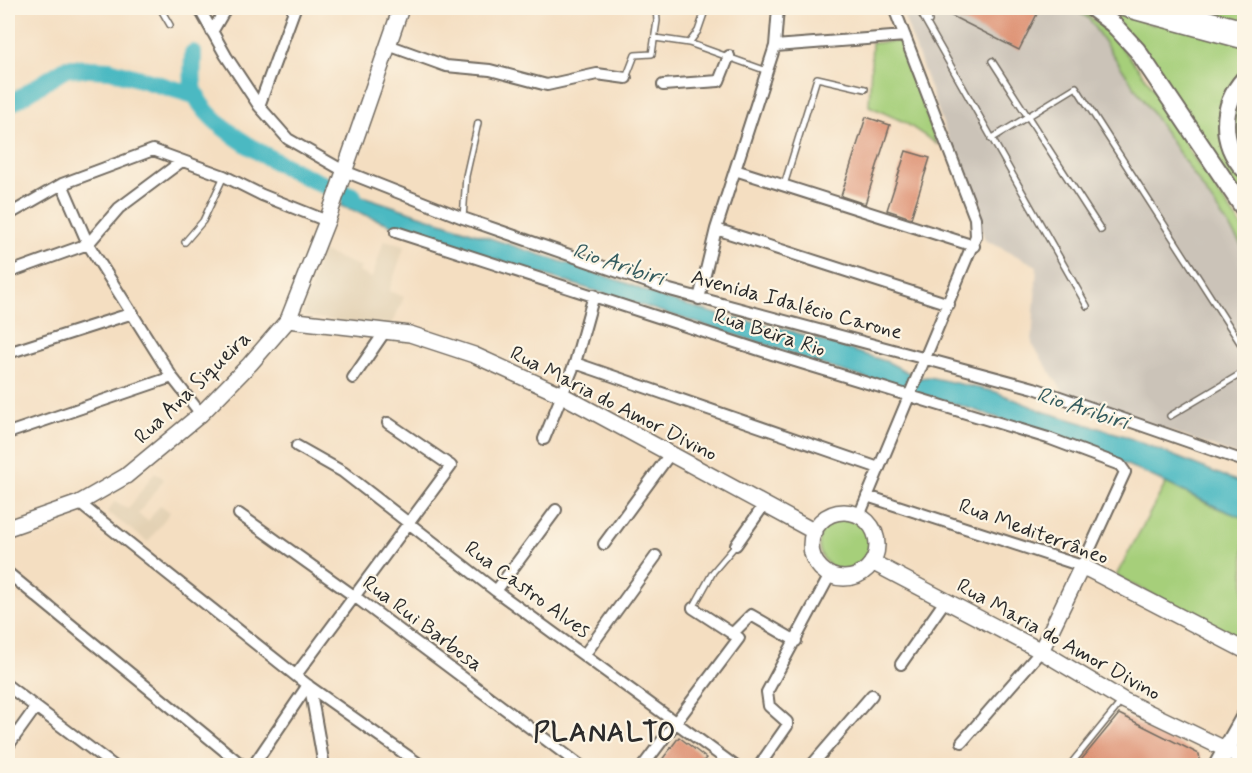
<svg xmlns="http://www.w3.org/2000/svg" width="1252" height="773" viewBox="0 0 1252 773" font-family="Mynerve,sans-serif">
	<rect width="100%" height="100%" fill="#fcf5e5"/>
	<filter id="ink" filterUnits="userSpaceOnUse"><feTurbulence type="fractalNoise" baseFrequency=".0167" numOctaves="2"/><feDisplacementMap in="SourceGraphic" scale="12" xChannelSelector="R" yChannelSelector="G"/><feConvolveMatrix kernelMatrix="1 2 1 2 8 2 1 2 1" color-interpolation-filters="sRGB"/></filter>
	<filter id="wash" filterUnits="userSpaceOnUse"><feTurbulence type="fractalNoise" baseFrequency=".008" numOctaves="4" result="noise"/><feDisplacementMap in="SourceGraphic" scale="24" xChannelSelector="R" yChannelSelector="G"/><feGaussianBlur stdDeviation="1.35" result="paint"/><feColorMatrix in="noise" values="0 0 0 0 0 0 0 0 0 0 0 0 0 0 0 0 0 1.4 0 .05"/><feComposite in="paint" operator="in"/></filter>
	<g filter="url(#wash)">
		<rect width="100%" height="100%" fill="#f4dec1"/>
		<path fill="#e3d1b4" d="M 384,240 L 405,245 L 389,291 L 404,297 L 390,329 L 302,316 L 321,251 L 361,267 L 359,272 L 372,278 Z
			M 155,472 L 164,479 L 138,514 L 148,521 L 160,505 L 170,512 L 148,542 L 107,512 L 115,501 L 128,509 Z
			M 678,734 L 709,757 L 702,765 L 655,766 Z"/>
		<path fill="#cbc3b8" d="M 901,8 L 1072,8 L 1088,18 L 1244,249 L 1244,458 L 1064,393 L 1032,344 L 1037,266 L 985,240 Z"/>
		<path fill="#a6cf7a" stroke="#687d52" stroke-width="1.5" d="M 1072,8 C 1099,7 1180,120 1185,141 C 1186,151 1236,217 1244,230 L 1244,249 L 1088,18 Z
			M 1102,8 L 1154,25 L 1159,8 L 1244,8 L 1244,200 Z
			M 900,41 L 901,43 L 937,144 L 904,122 L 869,106 L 872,43 Z
			M 1166,483 L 1212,506 L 1244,518 L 1244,642 L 1116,576 Z
			M819 544a27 27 0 1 1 54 0a27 27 0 1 1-54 0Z"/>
		<path fill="#4bb9c2" stroke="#3b7276" stroke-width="1.5" d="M 347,191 L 626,283 L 662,298 L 727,317 L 778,327 L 888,362 L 918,378 L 929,377 L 996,392 L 1045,412 L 1122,435 L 1244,484 L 1244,518 C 1197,501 1154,474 1107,457 C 1056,438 1004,419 952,403 C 891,385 829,370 770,346 L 427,238 L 341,206 Z"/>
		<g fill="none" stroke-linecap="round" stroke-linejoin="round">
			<path stroke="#4bb9c2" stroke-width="18" d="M 193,53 C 193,65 191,79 194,90 C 205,133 314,183 353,196
				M 8,105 L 67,68 L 110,70 L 197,96"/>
		</g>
		<g id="blocks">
			<path fill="#dd8e6f" d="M 936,8 L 1040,8 L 1019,50 Z
				M 866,117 L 890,125 L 865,204 L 841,196 Z
				M 906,151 L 930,158 L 911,218 L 887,210 Z
				M 1119,714 L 1199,754 L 1200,759 L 1196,765 L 1077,765 Z
				M 679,737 L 706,758 L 700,765 L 658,765 Z"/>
		</g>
	</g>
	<g filter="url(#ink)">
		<use href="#blocks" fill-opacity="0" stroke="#716a60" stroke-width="1.5"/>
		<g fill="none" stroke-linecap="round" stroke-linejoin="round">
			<g stroke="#716a60" stroke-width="8">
				<path id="lane" d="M 160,8 L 170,25
					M 918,8 L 1087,306
					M 925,8 L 929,21
					M 655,38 L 689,43 L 767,71
					M 689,43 L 698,31 L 706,8
					M 992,61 L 1101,230
					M 626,78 L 635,55 L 652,54 L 657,21 L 656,8
					M 991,139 L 1076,87 L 1244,349
					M 784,185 L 817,78 L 865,89
					M 463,218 L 466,176 L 478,123
					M 185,242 L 203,221 L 224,176
					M 1170,416 L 1244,372
					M 693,608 L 713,572 L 736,545
					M 1069,766 L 1122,701"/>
			</g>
			<g stroke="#716a60" stroke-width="14">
				<path id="street" d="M 199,8 L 226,56 L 259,106 L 288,139 L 344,171 L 463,218 L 670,290 L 1034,388 L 1244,461
					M 212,32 L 226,8
					M 388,45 L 446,66 L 490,70 L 547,85 L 597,74 L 626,78
					M 775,46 L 905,36
					M 663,85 L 719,81 L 729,56
					M 259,106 L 295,8
					M 735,170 L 974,246
					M 62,184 L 88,244 L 172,377 L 201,414
					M 8,215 L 62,184 L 153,150 L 224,176 L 262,195 L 327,221
					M 716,229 L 949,304
					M 396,232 L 772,354 L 1048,438 L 1120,465 L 1125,472 L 1082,566 L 867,496
					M 10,272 L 88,244 L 119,208 L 182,161
					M 699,299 L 716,229 L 775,46 L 778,8
					M 8,353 L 133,313
					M 575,363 L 879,468
					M 353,378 L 386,330
					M 8,433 L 172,377
					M 544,439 L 575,363 L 594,295
					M 297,446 L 343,472 L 496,591 L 735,766
					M 79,503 L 310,687 L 422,766
					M 239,514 L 354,596 L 581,766
					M 859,516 L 976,236 L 975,218 L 894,8
					M 604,544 L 670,454
					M 736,545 L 764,505
					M 8,573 L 243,766
					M 496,591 L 556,510
					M 732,634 L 751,615 L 796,641
					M 585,654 L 656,556
					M 901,664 L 945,601
					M 296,675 L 451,466 L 388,423
					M 8,686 L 114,766
					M 310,687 L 324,766
					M 962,742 L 1041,651
					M 8,746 L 36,707
					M 253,766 L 308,685
					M 643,766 L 739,638 L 693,608
					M 759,766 L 787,726 L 787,722 L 769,706 L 767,692 L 830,575
					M 811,766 L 872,695"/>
			</g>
			<g stroke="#716a60" stroke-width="18">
				<path id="secondary" d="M 1122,8 L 1244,41
					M 1166,8 L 1244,28
					M 288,320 L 410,334 L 474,355 L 562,395 L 815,532
					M811 545a33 33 0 1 1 66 0a33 33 0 1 1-66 0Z
					M 8,528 L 79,503 L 126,476 L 201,414 L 250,364 L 288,320 L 327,221 L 401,8
					M 872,562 L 1041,651 L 1123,700 L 1227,750
					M 1041,651 L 1082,566 L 1244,650"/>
			</g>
			<g stroke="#716a60" stroke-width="20">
				<path id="primary" d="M 1092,8 L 1113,24 L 1137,50 L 1244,209
					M 1244,79 C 1220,106 1220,143 1244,169
					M 1227,750 L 1244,759
					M 1217,766 L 1244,718"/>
			</g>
			<use href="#lane" stroke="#fff" stroke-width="5"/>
			<use href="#street" stroke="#fff" stroke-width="10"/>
			<use href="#secondary" stroke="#fff" stroke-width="15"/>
			<use href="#primary" stroke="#fff" stroke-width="16"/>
		</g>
	</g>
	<g text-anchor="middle" stroke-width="4.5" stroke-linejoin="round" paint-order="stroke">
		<g font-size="21" fill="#2b2b2b" stroke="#fcf5e5">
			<text transform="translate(797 304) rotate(15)" y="7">Avenida Idalécio Carone</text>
			<text transform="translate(770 332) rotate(18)" y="7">Rua Beira Rio</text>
			<text transform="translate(192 387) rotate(-44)" y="7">Rua Ana Siqueira</text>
			<text transform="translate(614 403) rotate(27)" y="7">Rua Maria do Amor Divino</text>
			<text transform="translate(1034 531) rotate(20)" y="7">Rua Mediterrâneo</text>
			<text transform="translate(528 589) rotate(36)" y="7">Rua Castro Alves</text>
			<text transform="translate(423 623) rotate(37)" y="7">Rua Rui Barbosa</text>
			<text transform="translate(1059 639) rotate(29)" y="7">Rua Maria do Amor Divino</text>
		</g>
		<g font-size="22" font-style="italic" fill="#365d60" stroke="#fcf5e5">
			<text transform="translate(619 263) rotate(18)" y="8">Rio Aribiri</text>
			<text transform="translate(1083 407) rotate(18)" y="8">Rio Aribiri</text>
		</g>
		<g font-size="27" font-weight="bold" letter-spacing="1.5" fill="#2b2b2b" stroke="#fcf5e5">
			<text x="605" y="741">PLANALTO</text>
		</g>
	</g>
	<rect width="1252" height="773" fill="none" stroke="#fcf5e5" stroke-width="30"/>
</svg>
